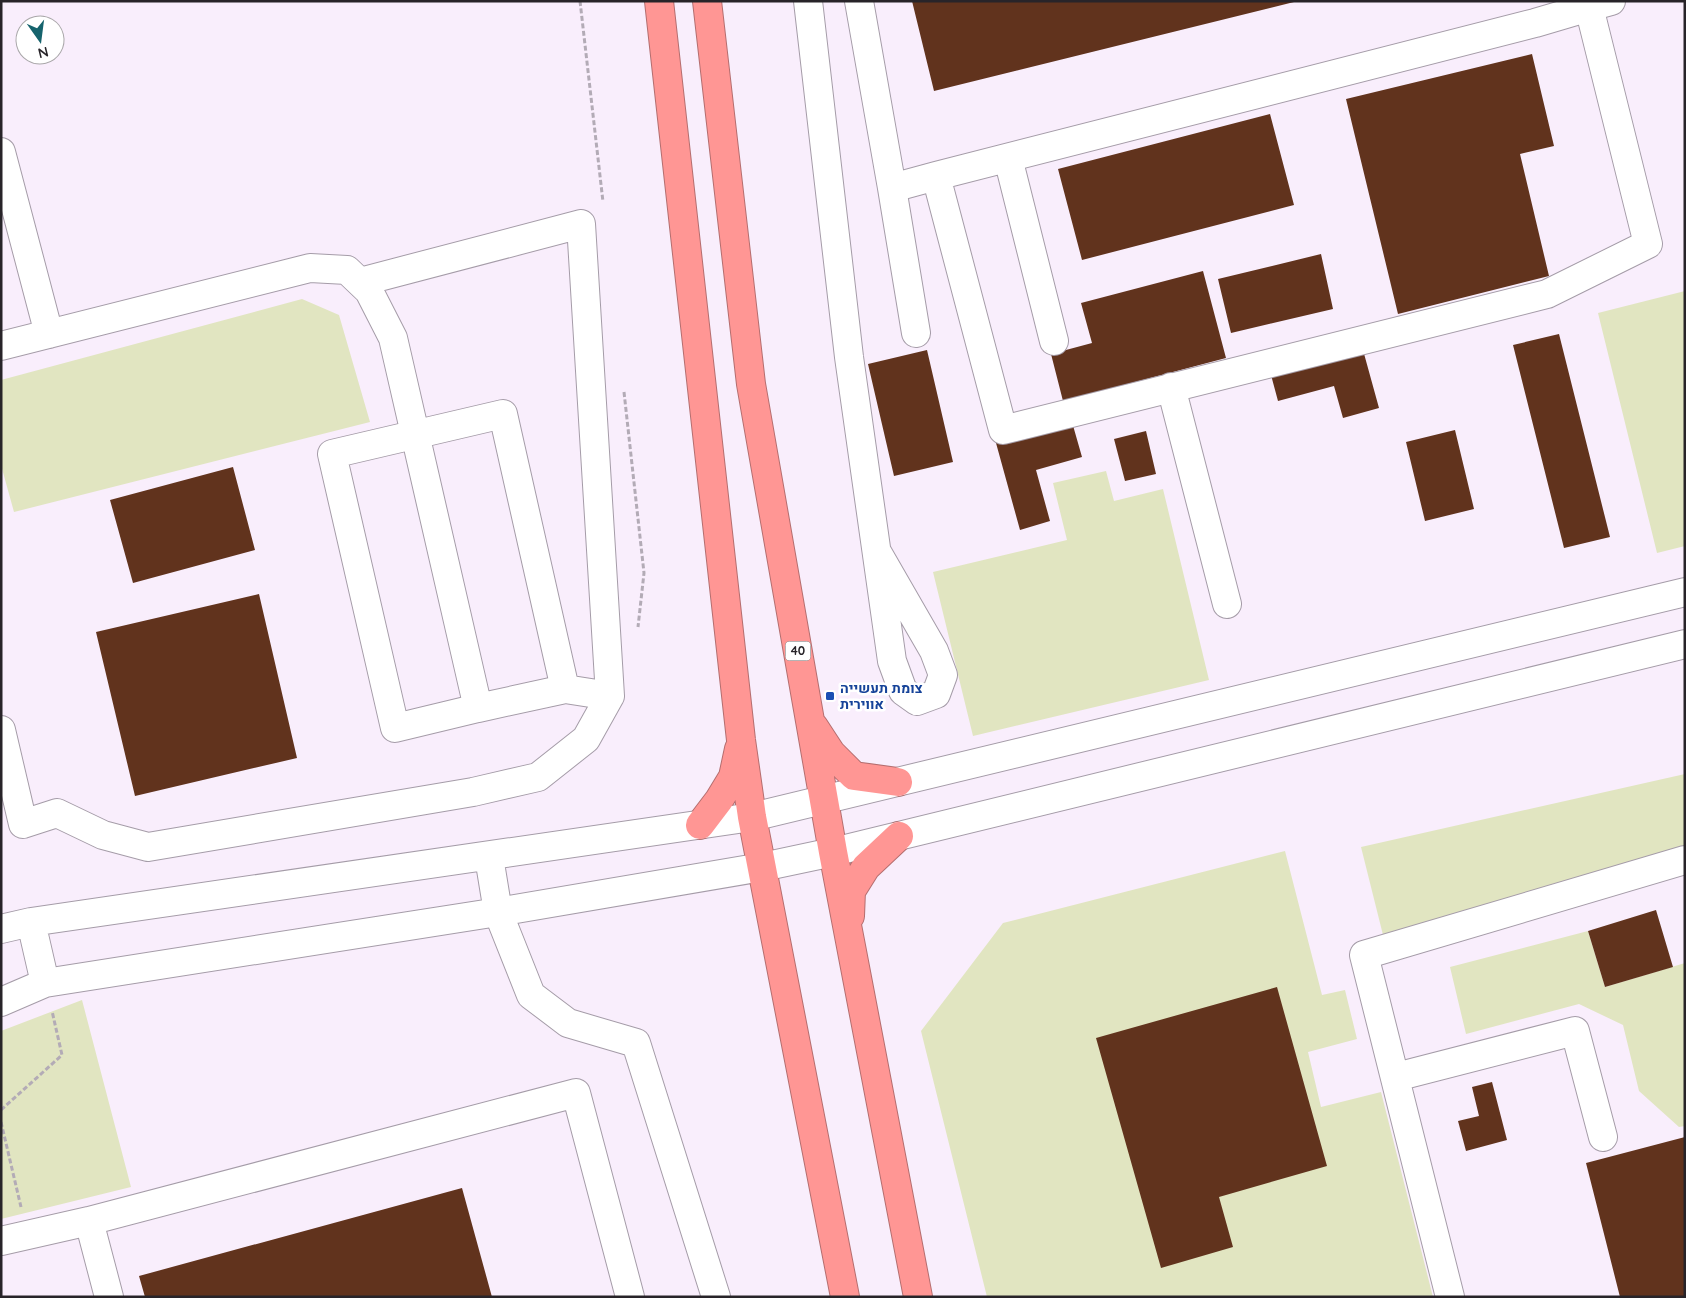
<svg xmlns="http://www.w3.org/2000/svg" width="1686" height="1298" viewBox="0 0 1686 1298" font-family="Quicksand,Heebo,sans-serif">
	<rect width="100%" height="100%" fill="#f9eefc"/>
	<path fill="#e1e5c1" d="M 1685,291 L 1685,546 L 1657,553 L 1598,313 Z
		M 302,299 L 339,315 L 370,422 L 14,512 L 1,465 L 1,380 Z
		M 1106,471 L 1114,501 L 1163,489 L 1209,680 L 973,736 L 933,572 L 1067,540 L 1053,483 Z
		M 1685,774 L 1685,849 L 1384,939 L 1361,847 Z
		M 1285,851 L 1322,995 L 1345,990 L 1357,1039 L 1308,1052 L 1321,1107 L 1381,1092 L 1433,1297 L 987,1297 L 921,1031 L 1003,923 Z
		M 1588,931 L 1605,987 L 1685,963 L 1685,1126 L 1679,1127 L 1639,1091 L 1623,1025 L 1579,1004 L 1466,1034 L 1450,967 Z
		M 82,1000 L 131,1187 L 1,1219 L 1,1031 Z"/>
	<path fill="#61331d" d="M 912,1 L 1294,1 L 1294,2 L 934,91 Z
		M 1532,54 L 1554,146 L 1520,154 L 1549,276 L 1398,314 L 1346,99 Z
		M 1270,114 L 1294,205 L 1082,260 L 1058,169 Z
		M 1321,254 L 1333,309 L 1231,333 L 1218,279 Z
		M 1203,271 L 1226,358 L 1063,401 L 1051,354 L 1092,343 L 1081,303 Z
		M 1559,334 L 1610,537 L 1564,548 L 1513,345 Z
		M 927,350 L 953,462 L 894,476 L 868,364 Z
		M 1363,350 L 1379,408 L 1343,418 L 1334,386 L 1278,401 L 1271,375 Z
		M 1072,422 L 1082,457 L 1036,470 L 1050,521 L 1020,530 L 996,443 Z
		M 1455,430 L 1474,509 L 1425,521 L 1406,442 Z
		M 1146,431 L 1156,474 L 1125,481 L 1114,439 Z
		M 233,467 L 255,550 L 133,583 L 110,500 Z
		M 259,594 L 297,758 L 135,796 L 96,632 Z
		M 1656,910 L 1673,967 L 1605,987 L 1588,931 Z
		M 1277,987 L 1327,1166 L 1219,1197 L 1233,1247 L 1161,1268 L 1096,1038 Z
		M 1492,1082 L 1507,1140 L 1466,1151 L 1458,1121 L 1479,1116 L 1472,1087 Z
		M 1685,1137 L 1685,1297 L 1620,1297 L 1586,1163 Z
		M 462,1188 L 492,1297 L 145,1297 L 139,1276 Z"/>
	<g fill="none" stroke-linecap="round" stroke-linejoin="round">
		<g stroke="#a59ca8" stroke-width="30">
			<path id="minor" d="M 808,1 L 849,357 L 892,661 L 903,691 L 917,701 L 936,694 L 943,675 L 934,651 L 877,552
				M 859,1 L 892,188
				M 1589,7 L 1611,1
				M 1,152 L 49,334
				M 1008,158 L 1054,341
				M 916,333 L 892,188 L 936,176 L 1535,23 L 1589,7 L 1648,244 L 1547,294 L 1003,430 L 936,176
				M 1,346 L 310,268 L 347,270 L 369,291 L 393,338 L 478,708 L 395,728 L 332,454 L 503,414 L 565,689 L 610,696 L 581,224 L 360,282
				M 1171,387 L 1227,604
				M 478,708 L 565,689
				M 1,730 L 23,824 L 57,813 L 103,835 L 148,847 L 473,792 L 538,777 L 586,739 L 610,696
				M 489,857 L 498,912 L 531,995 L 568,1023 L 636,1043 L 716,1297
				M 31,922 L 45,983
				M 1,929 L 31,922 L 752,817 L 1685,592
				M 1,1002 L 45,983 L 498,912 L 762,867 L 833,852 L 1685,644
				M 1396,1077 L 1575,1031 L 1603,1137
				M 1,1241 L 89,1221
				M 109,1297 L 89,1221 L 576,1093 L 630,1297
				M 1450,1297 L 1364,955 L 1685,860"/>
		</g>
		<g stroke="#b46e6f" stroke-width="30">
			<path id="highway" d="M 659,1 L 741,740 L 752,817 L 845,1297
				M 707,1 L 751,384 L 833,852 L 918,1297
				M 814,727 L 831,753 L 854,776 L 898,782
				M 700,825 L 719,800 L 733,777 L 739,749
				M 850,916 L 851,891 L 866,867 L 899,836"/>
		</g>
		<path stroke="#b3abb6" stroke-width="3" stroke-dasharray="5 2.5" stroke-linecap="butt" d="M 580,1 L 603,202
			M 624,392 L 644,573 L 638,627
			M 1,1110 L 62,1055 L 52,1011
			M 1,1122 L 21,1207"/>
		<use href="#minor" stroke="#fff" stroke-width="28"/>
		<use href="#highway" stroke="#ff9694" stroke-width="28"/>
	</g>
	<rect fill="#1a4fb4" stroke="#fff" stroke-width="2" x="825" y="691" width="10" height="10" rx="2.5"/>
	<g text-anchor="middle" stroke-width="5" stroke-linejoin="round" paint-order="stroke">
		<rect fill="#fff" stroke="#686669" stroke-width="1" x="785.5" y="641.5" width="25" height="19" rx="4"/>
		<g font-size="12" font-weight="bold" fill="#282429">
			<text x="798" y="655">40</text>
		</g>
		<g font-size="14" font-weight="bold" fill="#164399" stroke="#fff" text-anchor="start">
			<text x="840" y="693">צומת תעשייה<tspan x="840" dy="16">אווירית</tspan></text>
		</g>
	</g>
	<rect width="1686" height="1298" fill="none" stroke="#282429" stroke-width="5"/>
	<g transform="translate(40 40) rotate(166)"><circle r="24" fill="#ffffff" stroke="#a9a7a9"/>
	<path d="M0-4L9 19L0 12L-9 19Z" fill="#16636d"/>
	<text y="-8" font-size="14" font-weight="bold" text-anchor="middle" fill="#282429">N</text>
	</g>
</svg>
